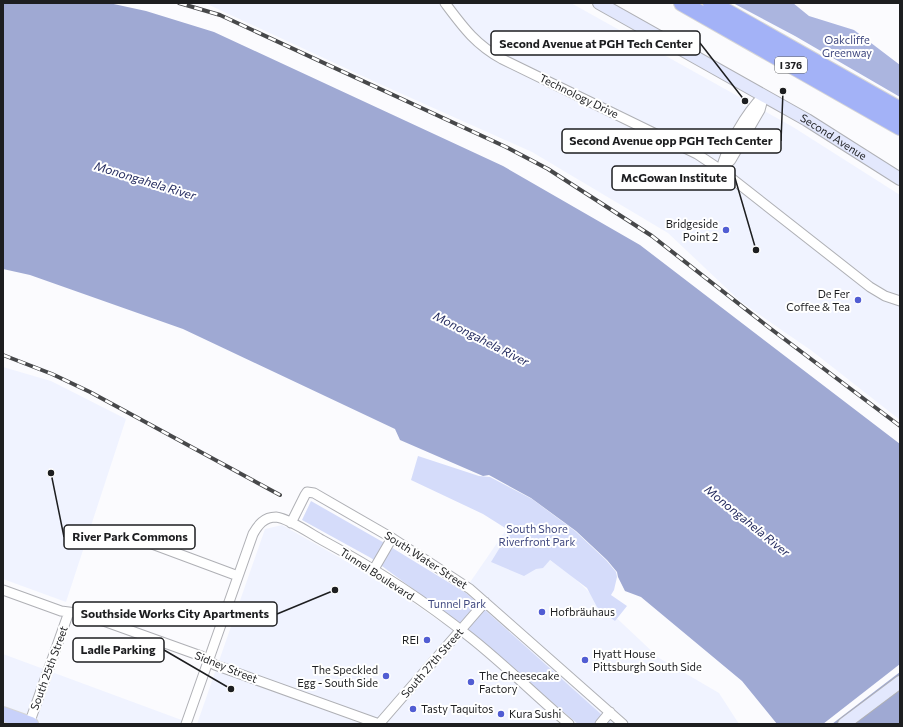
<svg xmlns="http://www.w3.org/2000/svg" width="903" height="727" viewBox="0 0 903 727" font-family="Commissioner,sans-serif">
	<rect width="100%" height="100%" fill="#fbfbfe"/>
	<path fill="#f0f3ff" d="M 205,3 L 571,3 L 793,127 L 900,195 L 900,420 L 812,351 L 741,302 L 668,233 L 532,152 L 382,85 Z
		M 3,367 L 51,381 L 126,419 L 66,602 L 3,579 Z
		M 282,525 L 388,585 L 442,623 L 506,530 L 571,575 L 659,658 L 719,693 L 739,724 L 197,724 L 265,529 Z
		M 3,654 L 187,722 L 187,724 L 3,724 Z"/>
	<path fill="#d5dcfa" d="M 418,456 L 479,476 L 490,477 L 532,499 L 575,531 L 606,560 L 616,572 L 617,577 L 614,590 L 611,595 L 627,606 L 615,621 L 597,607 L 587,588 L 550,560 L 543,568 L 536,569 L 524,576 L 491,562 L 510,531 L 483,514 L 411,480 Z
		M 311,501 L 381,541 L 466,593 L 612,724 L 578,724 L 458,622 L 371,558 L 302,520 Z"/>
	<path fill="#abb5df" d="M 733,3 L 793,3 L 809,16 L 854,30 L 900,65 L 900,97 L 795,36 Z"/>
	<path fill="#9fa9d3" d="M 3,3 L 109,3 L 146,11 L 214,32 L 503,166 L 640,245 L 900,444 L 900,724 L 777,724 L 742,681 L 641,597 L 625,591 L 618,577 L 617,572 L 607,560 L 576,531 L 531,498 L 489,475 L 483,476 L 400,440 L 395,429 L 183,329 L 30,275 L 3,269 Z"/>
	<path fill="#fbfbfe" d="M 900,664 L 900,672 L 832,724 L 823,724 Z"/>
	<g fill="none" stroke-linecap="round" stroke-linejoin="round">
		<g stroke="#afb0b5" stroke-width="11">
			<path id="minor" d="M 445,3 C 463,27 475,44 502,59 L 697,154 L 721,170 L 870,287 L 885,296 L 900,301
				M 721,170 L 731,160 L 760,110 L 764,95
				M 721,170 C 726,147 746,113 763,96
				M 291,523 L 305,495 L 307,492 L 314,493 L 392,538 L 470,589 L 623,724
				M 144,541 L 238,576
				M 374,569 L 392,538
				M 3,590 L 61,611 L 84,614 L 201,656 L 215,665 L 379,724
				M 29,724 L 69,612
				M 186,724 L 253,534 C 258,525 264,517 276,517 C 288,518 311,534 322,540 C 374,568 425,601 471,638 C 505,665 536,696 569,724
				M 379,724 L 485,602
				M 600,724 L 610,712"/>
		</g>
		<g stroke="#afb0b5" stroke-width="14">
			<g id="secondary">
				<path id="s1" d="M 599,3 L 807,120 L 900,179"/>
				<path d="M 844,724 L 900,682"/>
			</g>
		</g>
		<g stroke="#d6d6d7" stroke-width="16">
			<path id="primary" d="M 3,714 L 31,724"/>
		</g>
		<g stroke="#d6d6d7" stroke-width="18">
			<path id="motorway" d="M 682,3 L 900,127
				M 711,3 L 900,110"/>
		</g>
		<use href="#minor" stroke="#fff" stroke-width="9"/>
		<use href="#secondary" stroke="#e3e8fd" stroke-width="12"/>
		<use href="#primary" stroke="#c8d1fa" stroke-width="14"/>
		<use href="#motorway" stroke="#a3b2f7" stroke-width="16"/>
		<g stroke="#47484a" stroke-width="4">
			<path id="rail" d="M 179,3 L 220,15 L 506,147 L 548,169 L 652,236 L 771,329 L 900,426
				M 3,355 L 52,374 L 90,392 L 280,495"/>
		</g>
		<use href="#rail" stroke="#fff" stroke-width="2.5" stroke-dasharray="8" stroke-linecap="butt"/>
	</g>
	<g fill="#515dd3" stroke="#fff" stroke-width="1.5">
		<circle cx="726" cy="230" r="4"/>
		<circle cx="858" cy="300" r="4"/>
		<circle cx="542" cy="612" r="4"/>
		<circle cx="427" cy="640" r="4"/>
		<circle cx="585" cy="660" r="4"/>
		<circle cx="386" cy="676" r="4"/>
		<circle cx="471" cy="682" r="4"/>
		<circle cx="413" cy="709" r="4"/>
		<circle cx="501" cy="714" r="4"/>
	</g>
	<g text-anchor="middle" stroke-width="4" stroke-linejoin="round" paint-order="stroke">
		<rect fill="#fff" stroke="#616263" stroke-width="1" x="775" y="57" width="32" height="16" rx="3"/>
		<g font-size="10" font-weight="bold" fill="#1d1e20">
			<text x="791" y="69">I 376</text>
		</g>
		<g font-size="11" fill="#404980" stroke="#fff">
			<text x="847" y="44">Oakcliffe<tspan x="847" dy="13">Greenway</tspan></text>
			<text x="537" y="533">South Shore<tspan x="537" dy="13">Riverfront Park</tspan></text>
			<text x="457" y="608">Tunnel Park</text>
		</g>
		<g font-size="11" fill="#1d1e20" stroke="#fff">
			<text transform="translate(579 96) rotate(26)" y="4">Technology Drive</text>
			<text dy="4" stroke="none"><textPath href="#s1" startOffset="270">Second Avenue</textPath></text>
			<text transform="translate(426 560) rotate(33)" y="4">South Water Street</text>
			<text transform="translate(377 574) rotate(33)" y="4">Tunnel Boulevard</text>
			<text transform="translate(432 663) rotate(-49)" y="4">South 27th Street</text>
			<text transform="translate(226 667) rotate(22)" y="4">Sidney Street</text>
			<text transform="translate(49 668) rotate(-70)" y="4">South 25th Street</text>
		</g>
		<g font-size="11" fill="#1d1e20" stroke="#fff" text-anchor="start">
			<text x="718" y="228" text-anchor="end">Bridgeside<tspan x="718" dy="13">Point 2</tspan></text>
			<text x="850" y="298" text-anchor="end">De Fer<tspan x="850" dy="13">Coffee &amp; Tea</tspan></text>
			<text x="550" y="616">Hofbräuhaus</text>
			<text x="419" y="644" text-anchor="end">REI</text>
			<text x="593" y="658">Hyatt House<tspan x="593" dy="13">Pittsburgh South Side</tspan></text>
			<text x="378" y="674" text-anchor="end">The Speckled<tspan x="378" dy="13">Egg - South Side</tspan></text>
			<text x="479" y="680">The Cheesecake<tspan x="479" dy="13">Factory</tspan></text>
			<text x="421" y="713">Tasty Taquitos</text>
			<text x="509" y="718">Kura Sushi</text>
		</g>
		<g font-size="12" font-style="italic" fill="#252c60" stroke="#fff">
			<text transform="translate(145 181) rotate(17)" y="4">Monongahela River</text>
			<text transform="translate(481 339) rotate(27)" y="4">Monongahela River</text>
			<text transform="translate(747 521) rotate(39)" y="4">Monongahela River</text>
		</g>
	</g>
	<path fill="none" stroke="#1d1e20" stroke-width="1.5" d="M745 101L700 43M783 91L781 141M756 250L735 178M51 473L64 537M335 590L277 614M231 689L164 650"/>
	<g fill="#1d1e20" stroke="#fff" stroke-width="1.5">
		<circle cx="745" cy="101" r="4"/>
		<circle cx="783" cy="91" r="4"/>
		<circle cx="756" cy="250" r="4"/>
		<circle cx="51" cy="473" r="4"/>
		<circle cx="335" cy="590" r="4"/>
		<circle cx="231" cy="689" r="4"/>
	</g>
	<g fill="#fff" stroke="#1d1e20" stroke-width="1.5">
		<rect x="491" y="31" width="209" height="24" rx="4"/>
		<rect x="562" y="129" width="219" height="24" rx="4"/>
		<rect x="612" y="166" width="123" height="24" rx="4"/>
		<rect x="64" y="525" width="131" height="24" rx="4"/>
		<rect x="73" y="602" width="204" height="24" rx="4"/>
		<rect x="73" y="638" width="91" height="24" rx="4"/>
	</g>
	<g font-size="12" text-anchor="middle" font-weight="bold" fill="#1d1e20">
		<text x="596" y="48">Second Avenue at PGH Tech Center</text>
		<text x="671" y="145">Second Avenue opp PGH Tech Center</text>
		<text x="674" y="182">McGowan Institute</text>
		<text x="130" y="541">River Park Commons</text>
		<text x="175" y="618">Southside Works City Apartments</text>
		<text x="118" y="654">Ladle Parking</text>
	</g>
	<rect width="903" height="727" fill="none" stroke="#1d1e20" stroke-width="8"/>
</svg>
